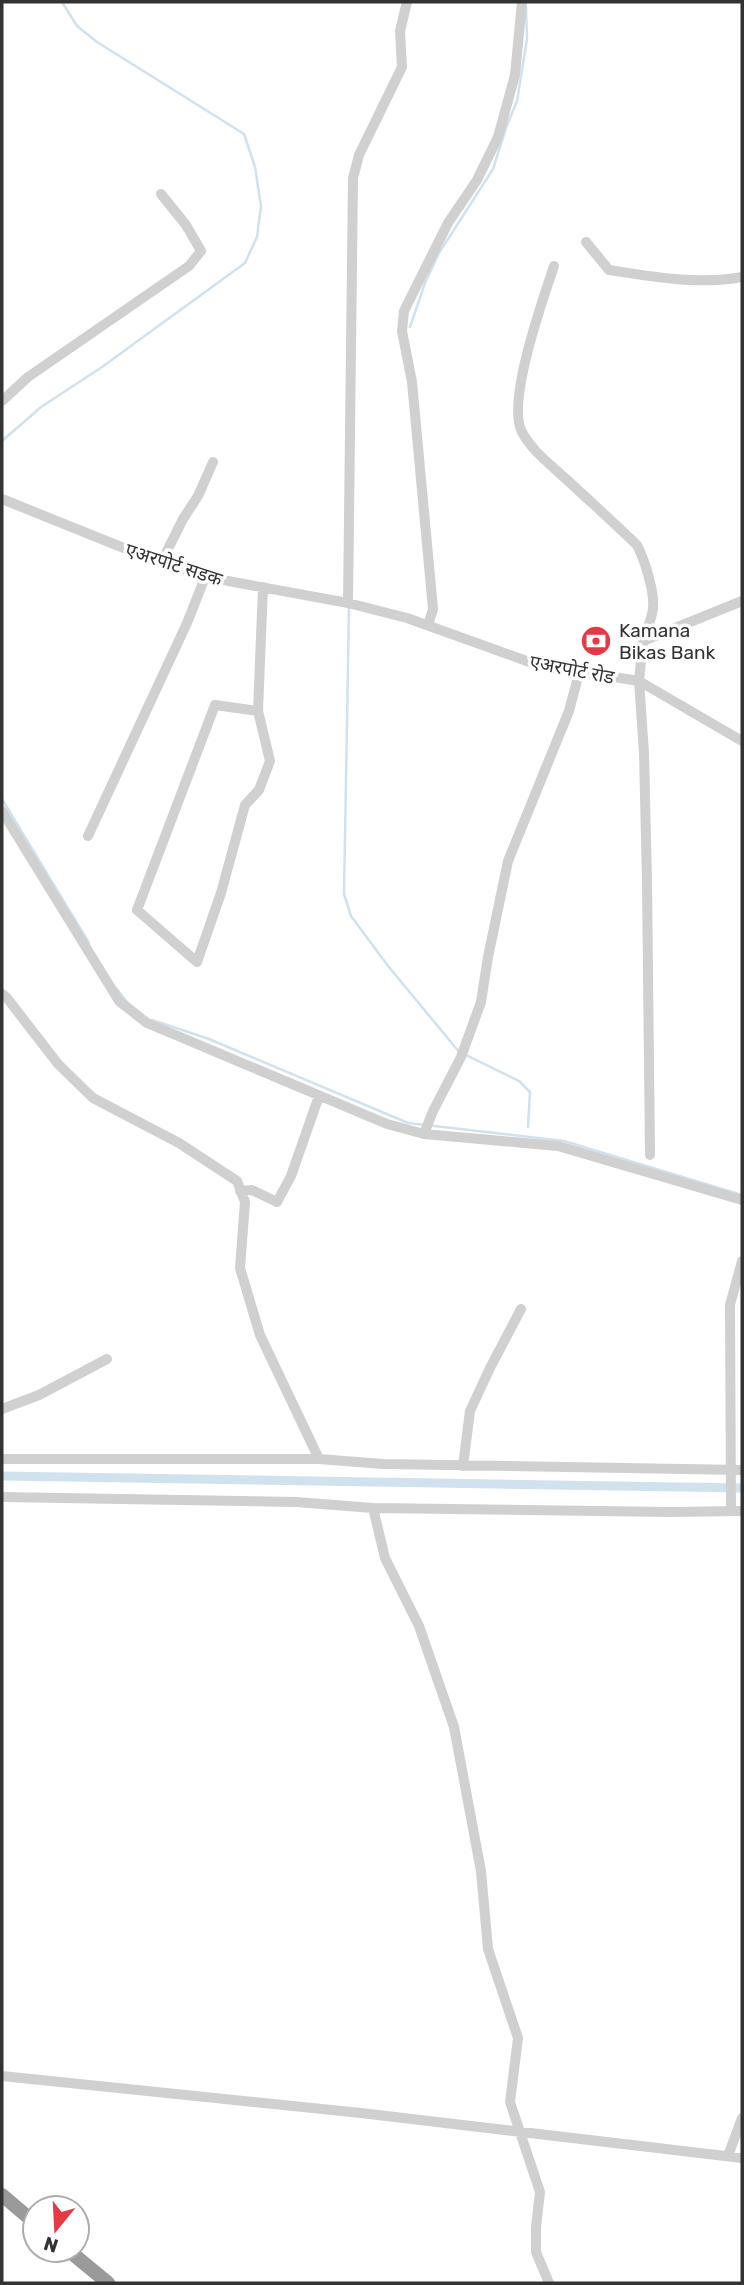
<svg xmlns="http://www.w3.org/2000/svg" width="744" height="2285" viewBox="0 0 744 2285" font-family="Rubik,'Noto Sans Devanagari',sans-serif">
	<rect width="100%" height="100%" fill="#fff"/>
	<g fill="none" stroke-linecap="round" stroke-linejoin="round">
		<path stroke="#cfe2ee" stroke-width="2.5" d="M 410,327 L 425,283 L 439,253 L 493,169 L 506,128 L 517,101 L 527,39 L 526,7
			M 2,441 L 41,407 L 102,367 L 245,263 L 257,237 L 261,206 L 255,167 L 244,134 L 97,42 L 77,26 L 62,2
			M 349,608 L 344,894 L 351,916 L 388,966 L 460,1053
			M 2,799 L 89,943
			M 116,988 L 127,1002
			M 152,1020 L 209,1039 L 408,1123 L 564,1141 L 742,1195
			M 466,1055 L 519,1081 L 530,1092 L 528,1127"/>
		<path stroke="#cfe2ee" stroke-width="9" d="M 2,1476 L 742,1488"/>
		<path stroke="#d0d0d0" stroke-width="10" d="M 586,242 L 609,270 C 654,277 698,285 742,277
			M 554,266 C 543,299 506,403 522,432 C 532,451 551,465 566,479 C 590,501 614,523 637,545 C 645,561 657,597 652,614 C 650,623 646,632 643,641
			M 2,401 L 28,377 L 189,266 L 201,251 L 186,225 L 161,194
			M 2,499 L 161,563 L 228,581 L 348,603 L 407,618 L 538,665 L 639,681 L 742,741
			M 161,563 L 183,519 L 198,496 L 213,462
			M 348,603 L 353,178 L 359,155 L 402,67 L 400,31 L 407,2
			M 428,625 L 433,609 L 412,382 L 402,331 L 404,311 L 448,223 L 477,180 L 498,137 L 515,75 L 522,2
			M 258,711 L 215,705 L 137,910 L 197,962 L 221,893 L 245,805 L 259,790 L 270,761 L 258,711 L 263,587
			M 2,811 L 119,1001 L 147,1023 L 387,1124 L 424,1134 L 558,1146 L 742,1200
			M 88,836 L 187,623 L 206,575
			M 2,994 L 7,998 L 58,1064 L 93,1098 L 179,1143 L 237,1181 L 245,1202 L 240,1268 L 260,1335 L 319,1459
			M 424,1134 L 433,1111 L 461,1057 L 481,1002 L 488,957 L 508,861 L 569,711 L 579,673
			M 650,1155 L 647,881 L 644,753 L 639,681 L 643,641 L 742,601
			M 240,1191 L 252,1190 L 277,1202 L 291,1176 L 319,1096
			M 2,1409 L 39,1395 L 107,1359
			M 2,1459 L 319,1459 L 383,1464 L 742,1470
			M 463,1466 L 470,1411 L 490,1368 L 521,1309
			M 2,1497 L 296,1502 L 373,1508 L 671,1512 L 742,1511
			M 373,1508 L 385,1558 L 419,1626 L 454,1727 L 481,1871 L 488,1949 L 518,2038 L 510,2102 L 540,2192 L 536,2227 L 536,2252 L 549,2283
			M 731,1510 L 730,1305 L 742,1261
			M 2,2076 L 361,2113 L 742,2158
			M 728,2156 L 742,2118"/>
		<path stroke="#9a9a9a" stroke-width="14" d="M 2,2195 L 35,2223
			M 68,2250 L 108,2283"/>
	</g>
	<defs>
		<g id="bank-disc" transform="scale(1.575)"><circle r="9.5" fill="#e63946" stroke="#fff"/><path d="M-6-4H6V4H-6ZM0-2.3a2.3 2.3 0 1 0 0 4.6a2.3 2.3 0 1 0 0-4.6Z" fill="#fff"/></g>
	</defs>
	<g fill-rule="evenodd">
		<use href="#bank-disc" x="596" y="641"/>
	</g>
	<g text-anchor="middle" stroke-width="7" stroke-linejoin="round" paint-order="stroke">
		<g font-size="19" fill="#333" stroke="#fff">
			<text transform="translate(174 564) rotate(18)" y="7">एअरपोर्ट सडक</text>
			<text transform="translate(572 669) rotate(11)" y="7">एअरपोर्ट रोड</text>
		</g>
		<g font-size="19" fill="#333" stroke="#fff" text-anchor="start">
			<text x="619" y="637">Kamana<tspan x="619" dy="22">Bikas Bank</tspan></text>
		</g>
	</g>
	<rect width="744" height="2285" fill="none" stroke="#333333" stroke-width="7"/>
	<g transform="translate(56 2229) rotate(198)"><circle r="33" fill="#ffffff" stroke="#adadad" stroke-width="2"/>
	<path d="M0-5L12 26L0 18L-12 26Z" fill="#e63946"/>
	<text y="-10" font-size="19" font-weight="bold" text-anchor="middle" fill="#333333">N</text>
	</g>
</svg>
